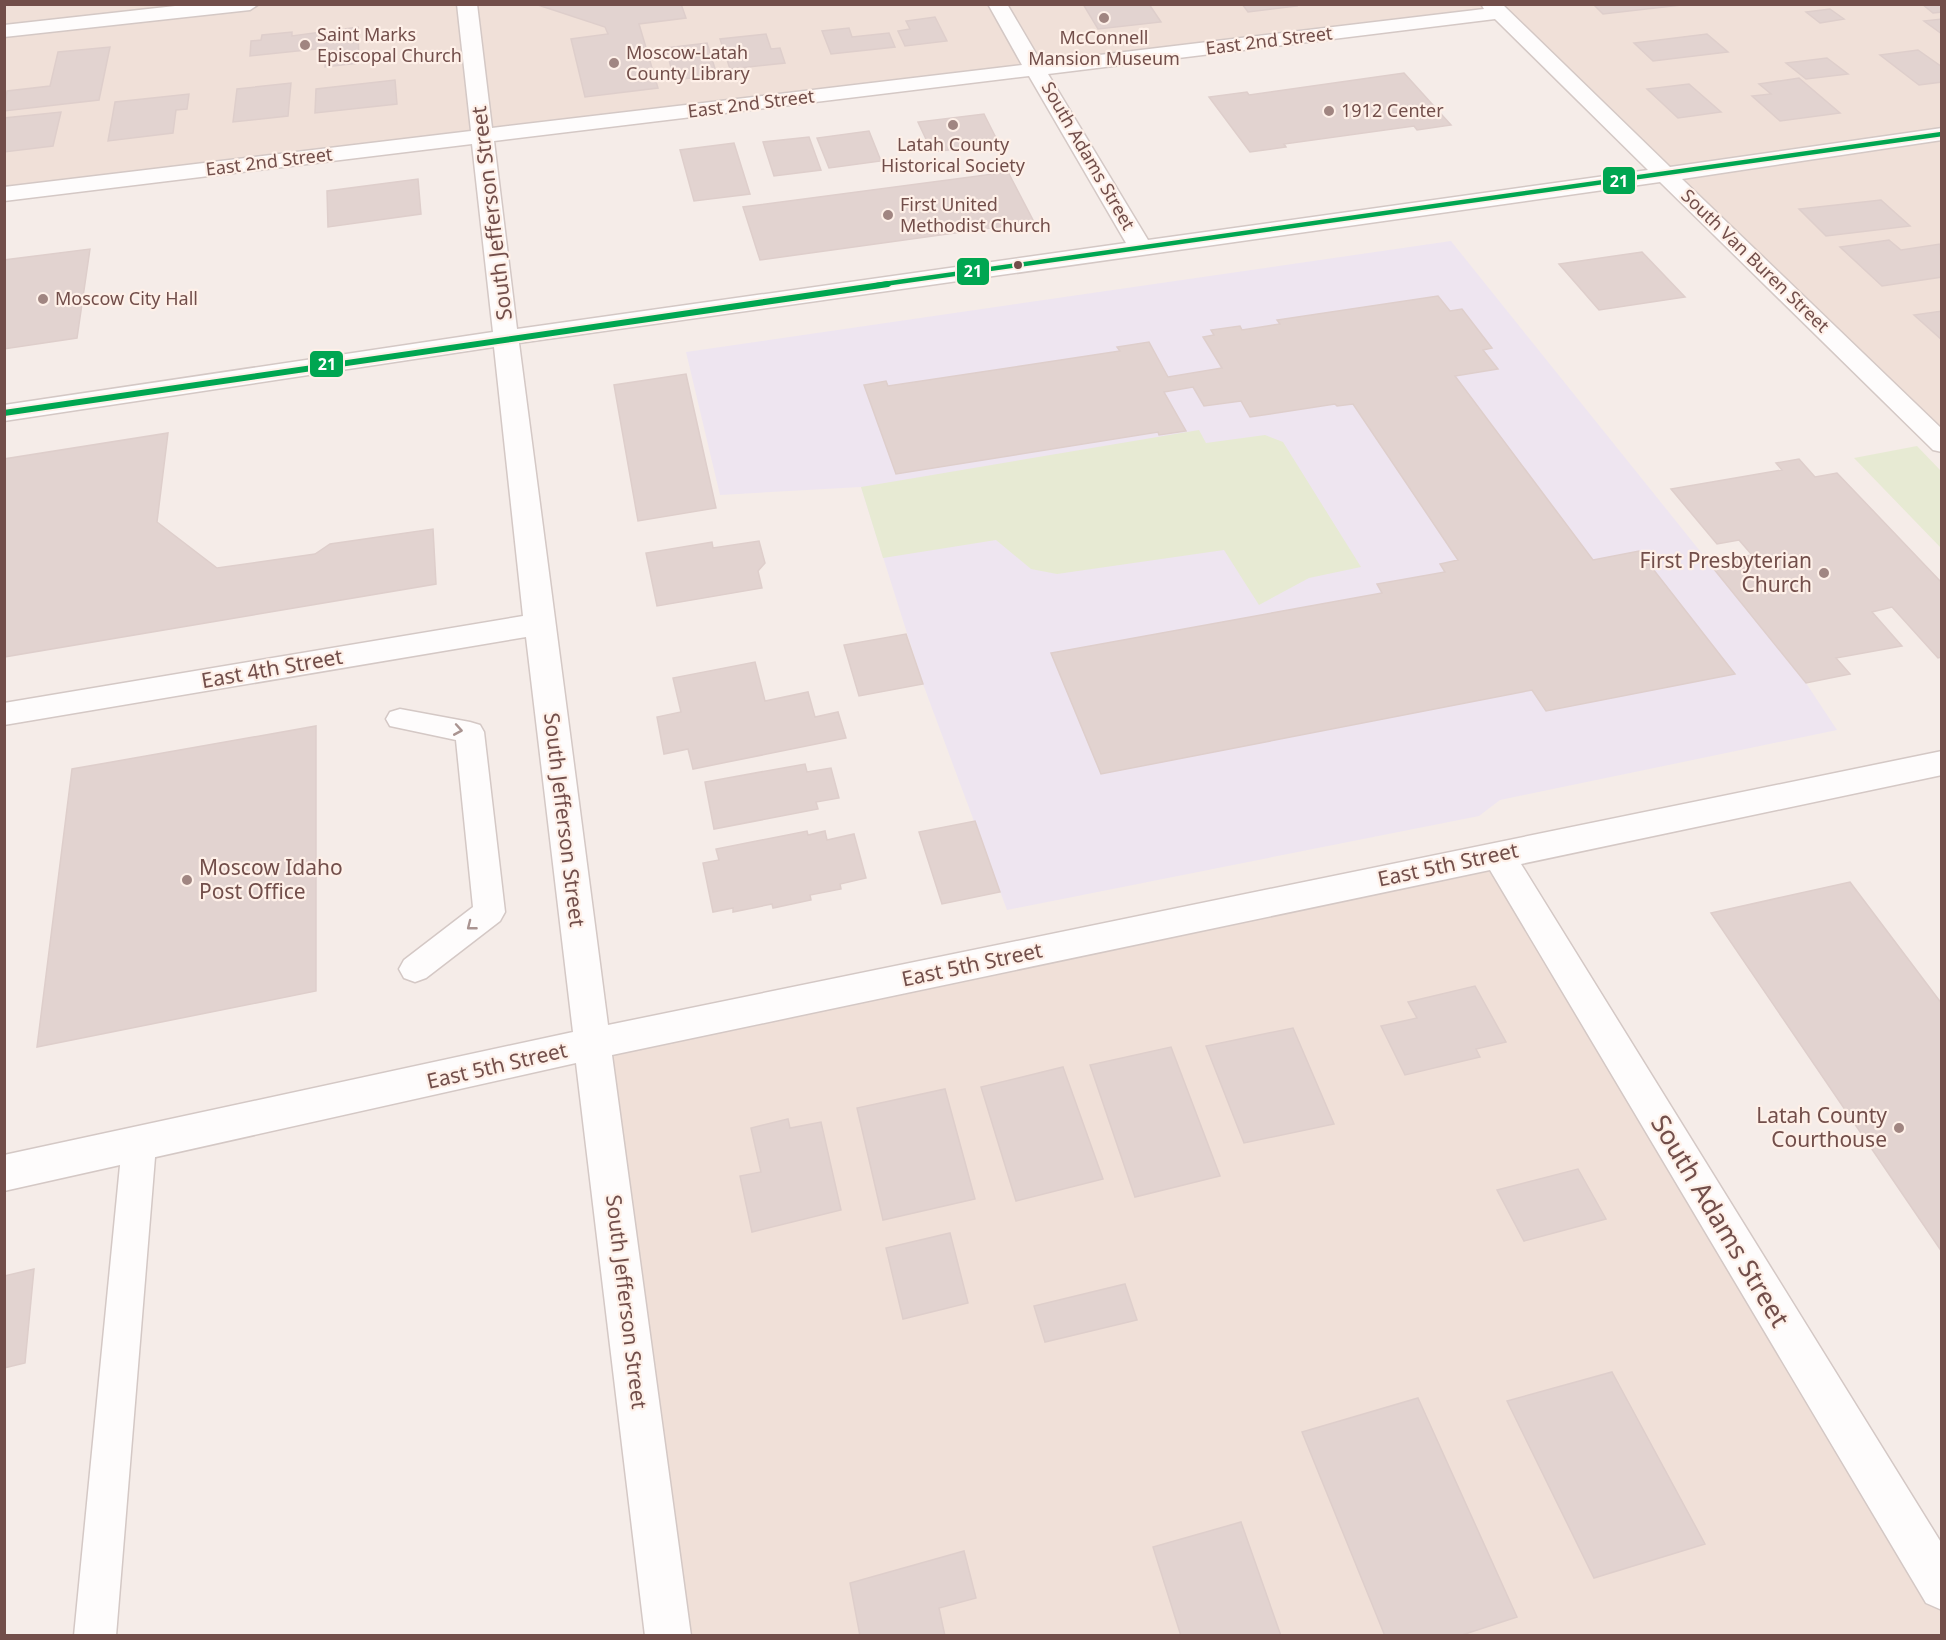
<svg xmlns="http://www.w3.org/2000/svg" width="1946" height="1640" viewBox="0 0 1946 1640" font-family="'Noto Sans',sans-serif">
	<rect width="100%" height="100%" fill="#f5ece8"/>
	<path fill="#f0e0d8" d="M 4,5 L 1941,5 L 1941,444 L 1498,13 L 5,193 Z
		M 1498,855 L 1941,1588 L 1941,1635 L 668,1635 L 592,1044 Z"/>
	<path fill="#eee5f0" d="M 1451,241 L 1806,683 L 1837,730 L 1500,800 L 1479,816 L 1007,910 L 923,684 L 861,487 L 720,495 L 686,352 Z"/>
	<path fill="#e7ead3" d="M 1199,430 L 1206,443 L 1265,435 L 1283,442 L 1361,567 L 1309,578 L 1259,605 L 1224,550 L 1057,574 L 1031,569 L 996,540 L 883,558 L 861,487 Z
		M 1917,446 L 1941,471 L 1941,548 L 1854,458 Z"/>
	<path fill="#e2d3d0" stroke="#dececb" stroke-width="1.5" d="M 535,4 L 681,4 L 686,18 L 639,24 L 658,88 L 585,97 L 571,39 L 608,34 L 605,27 Z
		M 1083,4 L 1149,4 L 1161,22 L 1098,29 Z
		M 1242,4 L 1296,4 L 1297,6 L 1248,12 Z
		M 1593,4 L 1681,4 L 1682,5 L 1603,14 Z
		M 1922,4 L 1942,4 L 1942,12 L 1933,13 Z
		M 1830,9 L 1844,19 L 1820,23 L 1806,12 Z
		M 935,17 L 947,41 L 905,46 L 898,31 L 910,29 L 906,21 Z
		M 1942,19 L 1942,34 L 1924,21 Z
		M 358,27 L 359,63 L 325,67 L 326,48 L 250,56 L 251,41 L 261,40 L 262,35 L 292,32 L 292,36 Z
		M 849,28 L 852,37 L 889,33 L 895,47 L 831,54 L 822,31 Z
		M 766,34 L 771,49 L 780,48 L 785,63 L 730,69 L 720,39 Z
		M 1707,34 L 1728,52 L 1653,61 L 1634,43 Z
		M 707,43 L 717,75 L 674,80 L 666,48 Z
		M 110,47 L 99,100 L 4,111 L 7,91 L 50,86 L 58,52 Z
		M 1918,50 L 1942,67 L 1942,82 L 1919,85 L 1880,55 Z
		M 1827,58 L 1848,74 L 1806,79 L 1786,63 Z
		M 1404,73 L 1451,125 L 1417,130 L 1414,126 L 1284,144 L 1286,147 L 1250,152 L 1209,97 L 1247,92 L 1249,95 Z
		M 1799,78 L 1840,113 L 1780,121 L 1752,96 L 1771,94 L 1759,84 Z
		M 395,80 L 397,104 L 315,113 L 316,89 Z
		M 291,83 L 288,116 L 233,122 L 237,89 Z
		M 1689,84 L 1721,112 L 1678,118 L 1647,89 Z
		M 189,94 L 187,109 L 176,110 L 173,133 L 108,141 L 115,102 Z
		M 61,112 L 53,146 L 4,152 L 4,118 Z
		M 984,114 L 999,144 L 932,152 L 918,122 Z
		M 869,131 L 881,161 L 829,168 L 817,138 Z
		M 809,137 L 821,170 L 774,176 L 763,142 Z
		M 734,143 L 750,194 L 694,201 L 680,150 Z
		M 1008,172 L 1034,222 L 760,260 L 743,207 Z
		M 418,179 L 421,214 L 328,227 L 327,191 Z
		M 1881,200 L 1910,226 L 1826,236 L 1799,209 Z
		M 1889,240 L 1901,250 L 1940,244 L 1942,277 L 1882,286 L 1840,247 Z
		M 90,249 L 77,338 L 4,349 L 4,260 Z
		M 1642,252 L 1685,297 L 1599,310 L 1559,264 Z
		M 1438,296 L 1450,311 L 1462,309 L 1492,348 L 1483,350 L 1498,369 L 1455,376 L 1593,560 L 1639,551 L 1735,674 L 1546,711 L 1532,690 L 1101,774 L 1051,653 L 1382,593 L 1377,584 L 1445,572 L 1440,564 L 1458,560 L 1353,404 L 1337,406 L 1335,404 L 1250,417 L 1241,401 L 1204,406 L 1193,387 L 1164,392 L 1186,431 L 1159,435 L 1158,432 L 896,474 L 864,385 L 886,381 L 888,386 L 1120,351 L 1117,347 L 1149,342 L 1168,377 L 1222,368 L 1203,337 L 1214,335 L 1211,330 L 1240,326 L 1242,330 L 1280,324 L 1277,320 Z
		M 1942,311 L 1942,340 L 1914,315 Z
		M 686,374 L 716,508 L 638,521 L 614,385 Z
		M 168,433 L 157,522 L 217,568 L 315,554 L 330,544 L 433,529 L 436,584 L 4,657 L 4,459 Z
		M 1799,459 L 1815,477 L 1837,473 L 1942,583 L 1942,657 L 1938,658 L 1892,607 L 1872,612 L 1902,646 L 1836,658 L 1850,674 L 1806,683 L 1709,563 L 1752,555 L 1739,540 L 1717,544 L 1671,489 L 1782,470 L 1776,463 Z
		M 759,541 L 765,563 L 758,571 L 762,588 L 657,606 L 646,553 L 712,542 L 713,548 Z
		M 906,634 L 923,684 L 859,696 L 844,645 Z
		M 755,662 L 765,701 L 808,692 L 815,717 L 838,712 L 846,738 L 693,769 L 688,749 L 664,754 L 657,717 L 681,712 L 673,678 Z
		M 316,726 L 316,991 L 37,1047 L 72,769 Z
		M 805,764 L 807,772 L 831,768 L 839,798 L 816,802 L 818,809 L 714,829 L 705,782 Z
		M 975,821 L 1000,892 L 942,904 L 919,832 Z
		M 807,831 L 808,835 L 825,831 L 827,840 L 854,834 L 866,878 L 840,884 L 841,889 L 810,895 L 811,900 L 773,908 L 772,904 L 733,912 L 733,908 L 713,912 L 703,863 L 719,860 L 716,849 Z
		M 1850,882 L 1942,1004 L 1942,1252 L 1711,913 Z
		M 1475,986 L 1506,1042 L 1476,1049 L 1480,1057 L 1405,1075 L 1381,1026 L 1417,1018 L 1408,1002 Z
		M 1293,1028 L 1334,1124 L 1244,1143 L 1206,1046 Z
		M 1171,1047 L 1220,1176 L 1135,1197 L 1090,1065 Z
		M 1063,1067 L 1103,1179 L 1016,1201 L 981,1087 Z
		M 945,1089 L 975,1199 L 883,1220 L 857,1108 Z
		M 788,1119 L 790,1128 L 821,1122 L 841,1210 L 752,1232 L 740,1176 L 761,1172 L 751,1128 Z
		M 1578,1169 L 1606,1219 L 1524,1241 L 1497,1190 Z
		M 950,1233 L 968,1303 L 903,1319 L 886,1248 Z
		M 34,1269 L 25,1363 L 4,1368 L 4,1276 Z
		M 1125,1284 L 1137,1320 L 1045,1342 L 1034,1306 Z
		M 1612,1372 L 1705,1544 L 1594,1578 L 1507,1401 Z
		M 1418,1398 L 1517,1617 L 1459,1636 L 1385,1636 L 1302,1432 Z
		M 1241,1522 L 1281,1636 L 1181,1636 L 1153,1547 Z
		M 964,1551 L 976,1598 L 939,1608 L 945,1636 L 860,1636 L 850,1583 Z"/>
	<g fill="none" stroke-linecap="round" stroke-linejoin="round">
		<g stroke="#d4c8c5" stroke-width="3">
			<path id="service" d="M 400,709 L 470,722 L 480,725 L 484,732 L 505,912 L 500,921 L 426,978 L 415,982 L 404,978 L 399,969 L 404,960 L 473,907 L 456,740 L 390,726 L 386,719 L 390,712 Z
				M 139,1129 L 151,1134 L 156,1145 L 116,1636 L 74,1636 L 122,1145 L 127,1134 Z"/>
		</g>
		<g stroke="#d4c8c5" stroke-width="3">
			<path id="minor" d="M 193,4 L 259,4 L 250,10 L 4,37 L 4,25 Z
				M 457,4 L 477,4 L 492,128 L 1022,65 L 988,4 L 1007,4 L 1041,62 L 1484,9 L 1481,4 L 1502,4 L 1670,167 L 1942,128 L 1942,140 L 1682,179 L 1942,429 L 1942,452 L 1933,450 L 1660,182 L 519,343 L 608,1025 L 1942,751 L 1942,775 L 1521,864 L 1942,1544 L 1942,1610 L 1926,1603 L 1490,870 L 612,1055 L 691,1636 L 645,1636 L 576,1063 L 4,1191 L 4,1155 L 573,1032 L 526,637 L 4,725 L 4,703 L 523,616 L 494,347 L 4,421 L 4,405 L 493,332 L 472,144 L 4,201 L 4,187 L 471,131 ZM 1495,19 L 1648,170 L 1148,240 L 1048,74 ZM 1029,76 L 1126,243 L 517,329 L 494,141 Z"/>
		</g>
		<use href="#service" fill="#fefcfc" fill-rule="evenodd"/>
		<use href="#minor" fill="#fefcfc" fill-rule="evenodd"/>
		<g stroke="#fef0e8" stroke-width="8">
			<path id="bus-1-far1" d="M 877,285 L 1942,134"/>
		</g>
		<g stroke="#fef0e8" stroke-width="10">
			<path id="bus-1" d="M 4,413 L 888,284"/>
		</g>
		<use href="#bus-1-far1" stroke="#00a651" stroke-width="4.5"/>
		<use href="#bus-1" stroke="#00a651" stroke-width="6"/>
	</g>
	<defs><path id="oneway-chevron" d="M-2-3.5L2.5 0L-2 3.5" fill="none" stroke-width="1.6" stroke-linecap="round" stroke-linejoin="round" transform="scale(1.5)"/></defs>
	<g stroke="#aa9491">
		<use href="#oneway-chevron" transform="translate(458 730) rotate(10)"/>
		<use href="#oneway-chevron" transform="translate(471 926) rotate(142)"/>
	</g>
	<g fill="#a08581" stroke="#fef0e8" stroke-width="2">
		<circle cx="1104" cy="18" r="6"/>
		<circle cx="305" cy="45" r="6"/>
		<circle cx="614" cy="63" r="6"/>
		<circle cx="1329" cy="111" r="6"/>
		<circle cx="953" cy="125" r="6"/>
		<circle cx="888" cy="215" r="6"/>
		<circle cx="43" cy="299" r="6"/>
		<circle cx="1824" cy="573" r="6"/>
		<circle cx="187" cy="880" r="6"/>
		<circle cx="1899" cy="1128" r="6"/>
	</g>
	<circle fill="#724e4a" stroke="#fef0e8" stroke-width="2" cx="1018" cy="265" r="5"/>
	<g text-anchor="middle" stroke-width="4.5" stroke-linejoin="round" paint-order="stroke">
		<g font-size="18" fill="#724e4a" stroke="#fef0e8" text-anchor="start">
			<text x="317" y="41">Saint Marks<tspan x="317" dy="21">Episcopal Church</tspan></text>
			<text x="1104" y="44" text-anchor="middle">McConnell<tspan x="1104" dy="21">Mansion Museum</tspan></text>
			<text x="626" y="59">Moscow-Latah<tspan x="626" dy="21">County Library</tspan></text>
			<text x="1341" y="117">1912 Center</text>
			<text x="953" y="151" text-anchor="middle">Latah County<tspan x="953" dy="21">Historical Society</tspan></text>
			<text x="900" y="211">First United<tspan x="900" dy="21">Methodist Church</tspan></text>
			<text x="55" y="305">Moscow City Hall</text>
		</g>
		<g font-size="18" fill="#724e4a" stroke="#fef0e8">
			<text transform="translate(1269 41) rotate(-7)" y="6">East 2nd Street</text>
			<text transform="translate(751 104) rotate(-7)" y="6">East 2nd Street</text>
			<text transform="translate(1088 156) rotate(60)" y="6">South Adams Street</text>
			<text transform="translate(269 162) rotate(-7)" y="6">East 2nd Street</text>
			<text transform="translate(1755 261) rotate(44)" y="6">South Van Buren Street</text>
		</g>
		<g font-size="21" fill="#724e4a" stroke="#fef0e8">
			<text transform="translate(492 213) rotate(-97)" y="7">South Jefferson Street</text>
			<text transform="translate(272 669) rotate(-10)" y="7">East 4th Street</text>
			<text transform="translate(564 820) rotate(83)" y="7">South Jefferson Street</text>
			<text transform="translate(1448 865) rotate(-12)" y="7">East 5th Street</text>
			<text transform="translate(972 965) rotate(-12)" y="7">East 5th Street</text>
			<text transform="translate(497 1066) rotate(-13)" y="7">East 5th Street</text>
			<text transform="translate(626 1302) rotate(83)" y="7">South Jefferson Street</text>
		</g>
		<g font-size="21" fill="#724e4a" stroke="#fef0e8" text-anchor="end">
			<text x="1812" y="568">First Presbyterian<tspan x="1812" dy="24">Church</tspan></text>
			<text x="199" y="875" text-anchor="start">Moscow Idaho<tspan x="199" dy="24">Post Office</tspan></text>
			<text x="1887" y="1123">Latah County<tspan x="1887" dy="24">Courthouse</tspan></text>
		</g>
		<g font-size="26" fill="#724e4a" stroke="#fef0e8">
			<text transform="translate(1720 1221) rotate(59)" y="9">South Adams Street</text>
		</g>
	</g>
	<g stroke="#fef0e8" stroke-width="2">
		<rect x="1602" y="166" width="34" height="29" rx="6" fill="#00a651"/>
		<rect x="956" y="257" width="34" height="29" rx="6" fill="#00a651"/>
		<rect x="309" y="350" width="35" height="28" rx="6" fill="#00a651"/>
	</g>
	<g font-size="16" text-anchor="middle" font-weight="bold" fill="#fff">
		<text x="1619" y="187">21</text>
		<text x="973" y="277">21</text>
		<text x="327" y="370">21</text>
	</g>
	<rect width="1946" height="1640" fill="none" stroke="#724e4a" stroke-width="12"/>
</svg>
